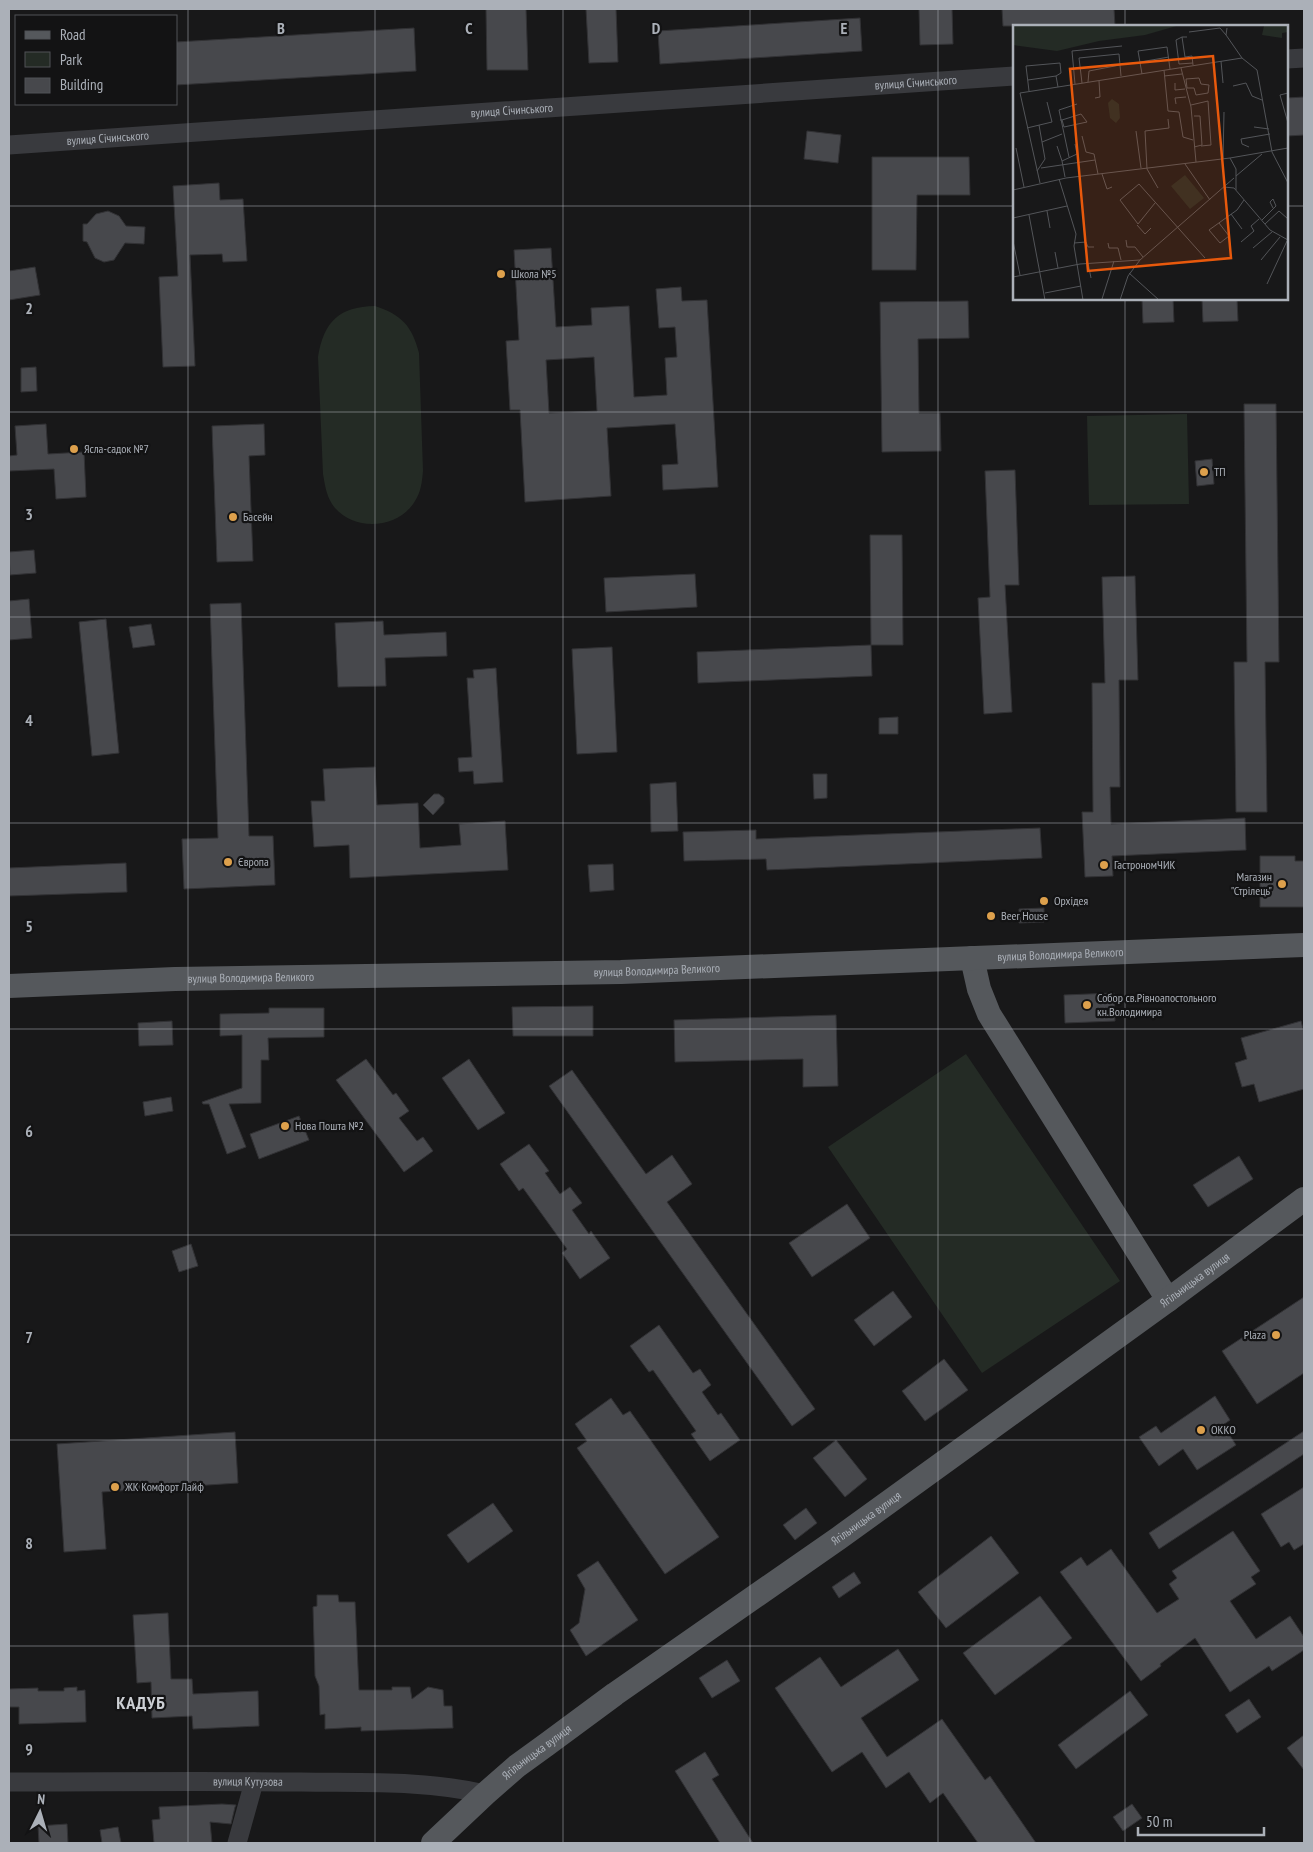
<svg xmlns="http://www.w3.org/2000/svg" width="1313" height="1852" viewBox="0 0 1313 1852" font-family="'PT Sans Narrow',sans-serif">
	<rect width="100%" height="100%" fill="#181819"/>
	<path fill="#242b25" d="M 375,306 C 402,315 412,326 419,353 L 423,471 C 422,482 421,492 415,501 C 398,530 351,532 332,504 C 326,494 325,485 323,474 L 318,357 C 324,321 339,307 375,306 Z
		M 1187,414 L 1189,504 L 1089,505 L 1087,416 Z
		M 966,1054 L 1120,1281 L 982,1373 L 828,1147 Z"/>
	<path fill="#47484c" stroke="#323235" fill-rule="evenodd" d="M 486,9 L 526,9 L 528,70 L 487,70 Z
		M 586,9 L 616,9 L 618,62 L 589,63 Z
		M 919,9 L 952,9 L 953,44 L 920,45 Z
		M 1002,9 L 1114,9 L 1115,26 L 1003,26 Z
		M 860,18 L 862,51 L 660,64 L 658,31 Z
		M 414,28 L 416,71 L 176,85 L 176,42 Z
		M 1304,97 L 1304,135 L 1287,136 L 1287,98 Z
		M 807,131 L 841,135 L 838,163 L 804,159 Z
		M 872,157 L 969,157 L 970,195 L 917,195 L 916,270 L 872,270 Z
		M 219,183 L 220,200 L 243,199 L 247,261 L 223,262 L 222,254 L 190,255 L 195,366 L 163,367 L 159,277 L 178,276 L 173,186 Z
		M 108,211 L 119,216 L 126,226 L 145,227 L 144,244 L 125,243 L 114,260 L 104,262 L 95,258 L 87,242 L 83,241 L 83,224 L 87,224 L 96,214 Z
		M 551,248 L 556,327 L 592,325 L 591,308 L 629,306 L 634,397 L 667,395 L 665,358 L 677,357 L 675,327 L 659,328 L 656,289 L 681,287 L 682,301 L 707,300 L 718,487 L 663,490 L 662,465 L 678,464 L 675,424 L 607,428 L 611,496 L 525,502 L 520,410 L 510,410 L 506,341 L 519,340 L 514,250 ZM 594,357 L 597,411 L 549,413 L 546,360 Z
		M 35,267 L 40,295 L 9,300 L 9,271 Z
		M 1142,299 L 1173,299 L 1174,322 L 1143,323 Z
		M 1202,299 L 1237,299 L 1238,321 L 1203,322 Z
		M 968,301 L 969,338 L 918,339 L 919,413 L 940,413 L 941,451 L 882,452 L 880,302 Z
		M 36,367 L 37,391 L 21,392 L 21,368 Z
		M 1244,404 L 1276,404 L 1279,662 L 1265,662 L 1267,812 L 1236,812 L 1234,662 L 1247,662 Z
		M 46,424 L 48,454 L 84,452 L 86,497 L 56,499 L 54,469 L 9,471 L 9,456 L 17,455 L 15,426 Z
		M 264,424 L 265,455 L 249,456 L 253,561 L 217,562 L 212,426 Z
		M 1212,459 L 1214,484 L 1197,486 L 1195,461 Z
		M 1015,470 L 1019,585 L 1005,585 L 1012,712 L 984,714 L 978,598 L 990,597 L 985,471 Z
		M 870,535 L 902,535 L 903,645 L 871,645 Z
		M 34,550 L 36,573 L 10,575 L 9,552 Z
		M 695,574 L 697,607 L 606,612 L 604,578 Z
		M 1135,576 L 1138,680 L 1119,680 L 1120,787 L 1110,787 L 1111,824 L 1245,818 L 1246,850 L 1112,856 L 1113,876 L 1085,877 L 1082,812 L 1093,812 L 1092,683 L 1105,683 L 1102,577 Z
		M 29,599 L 32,638 L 9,640 L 9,601 Z
		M 241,603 L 249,836 L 273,836 L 275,885 L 184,889 L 182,839 L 218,838 L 210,604 Z
		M 106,619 L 119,753 L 92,756 L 79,622 Z
		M 383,621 L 384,635 L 446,632 L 447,656 L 385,658 L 386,686 L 338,687 L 335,623 Z
		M 151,624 L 155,645 L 133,648 L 129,627 Z
		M 871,645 L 872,676 L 698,683 L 697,652 Z
		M 612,647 L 617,752 L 577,754 L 572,649 Z
		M 496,668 L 503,782 L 474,784 L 473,771 L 459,772 L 458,758 L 472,757 L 467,678 L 474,678 L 473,670 Z
		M 898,717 L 898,734 L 879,734 L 879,718 Z
		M 375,767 L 377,805 L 418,803 L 420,848 L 461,845 L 459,824 L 505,821 L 508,870 L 350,878 L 349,845 L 314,847 L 311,801 L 325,801 L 323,769 Z
		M 813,774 L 827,774 L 827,798 L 814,799 Z
		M 676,782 L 678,831 L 651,832 L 650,784 Z
		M 434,794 L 439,794 L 444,798 L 444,803 L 433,815 L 423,805 Z
		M 1040,828 L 1042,858 L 767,870 L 766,859 L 684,861 L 683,832 L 756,830 L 756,839 Z
		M 1260,856 L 1295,856 L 1295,861 L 1304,861 L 1304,907 L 1260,907 Z
		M 126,863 L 127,892 L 9,896 L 9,868 Z
		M 613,864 L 614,890 L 590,892 L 588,865 Z
		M 1044,908 L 1044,922 L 1019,923 L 1019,909 Z
		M 1114,993 L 1115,1021 L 1065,1023 L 1064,995 Z
		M 593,1006 L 593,1036 L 513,1036 L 512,1007 Z
		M 269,1008 L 324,1008 L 324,1037 L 268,1038 L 269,1060 L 261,1060 L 261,1103 L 229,1104 L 246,1147 L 227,1154 L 209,1104 L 203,1104 L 202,1102 L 242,1088 L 242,1035 L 220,1036 L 220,1014 L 269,1013 Z
		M 836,1015 L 838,1086 L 803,1087 L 803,1059 L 675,1062 L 674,1020 Z
		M 172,1021 L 173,1045 L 139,1046 L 138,1023 Z
		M 1301,1021 L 1304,1033 L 1304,1089 L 1259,1102 L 1254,1084 L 1242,1087 L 1235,1063 L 1247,1059 L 1241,1038 Z
		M 366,1059 L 393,1095 L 396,1093 L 409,1111 L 399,1118 L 417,1141 L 423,1137 L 433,1151 L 404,1172 L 336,1080 Z
		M 469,1059 L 505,1113 L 478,1130 L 442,1078 Z
		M 572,1070 L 646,1174 L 672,1155 L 692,1184 L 667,1202 L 815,1409 L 792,1426 L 549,1086 Z
		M 171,1097 L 173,1111 L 145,1116 L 143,1102 Z
		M 299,1116 L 309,1140 L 259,1159 L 250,1134 Z
		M 529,1144 L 549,1171 L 545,1173 L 560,1194 L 570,1187 L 582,1203 L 572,1210 L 589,1234 L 591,1231 L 610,1258 L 580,1279 L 562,1253 L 567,1249 L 523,1188 L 519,1191 L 500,1164 Z
		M 1239,1156 L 1253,1179 L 1208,1207 L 1193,1185 Z
		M 847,1204 L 870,1238 L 812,1277 L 789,1243 Z
		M 191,1244 L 198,1266 L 179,1272 L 172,1251 Z
		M 893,1291 L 912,1317 L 874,1346 L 854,1320 Z
		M 1304,1297 L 1304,1373 L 1257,1404 L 1222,1351 Z
		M 659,1325 L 693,1373 L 700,1369 L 711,1385 L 702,1392 L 718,1415 L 721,1413 L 740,1440 L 710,1461 L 691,1434 L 696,1431 L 653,1370 L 649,1372 L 630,1346 Z
		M 944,1359 L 968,1390 L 925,1421 L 902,1391 Z
		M 1215,1396 L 1230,1420 L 1223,1425 L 1236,1445 L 1197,1470 L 1183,1449 L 1159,1466 L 1139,1437 L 1156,1426 L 1161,1433 Z
		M 611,1398 L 623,1415 L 630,1411 L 719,1537 L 665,1574 L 577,1448 L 587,1441 L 575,1424 Z
		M 1304,1431 L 1304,1454 L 1159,1549 L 1149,1533 Z
		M 235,1432 L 238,1483 L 102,1492 L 106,1549 L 64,1552 L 57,1444 Z
		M 836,1440 L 867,1479 L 845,1497 L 813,1458 Z
		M 1304,1487 L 1304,1544 L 1294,1550 L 1289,1542 L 1281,1547 L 1261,1514 Z
		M 493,1503 L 513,1531 L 468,1563 L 447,1535 Z
		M 806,1508 L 817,1523 L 795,1540 L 783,1525 Z
		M 1233,1531 L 1260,1571 L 1251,1577 L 1256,1584 L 1230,1601 L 1256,1639 L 1290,1616 L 1304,1637 L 1304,1650 L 1272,1671 L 1269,1666 L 1230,1692 L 1195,1638 L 1160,1664 L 1161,1666 L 1141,1681 L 1060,1572 L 1081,1557 L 1087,1566 L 1111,1549 L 1157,1613 L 1179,1599 L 1169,1584 L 1177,1578 L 1172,1571 Z
		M 991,1536 L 1019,1573 L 946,1628 L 918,1592 Z
		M 598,1561 L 638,1620 L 586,1656 L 570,1630 L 579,1623 L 585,1589 L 577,1575 Z
		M 854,1572 L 861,1583 L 839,1598 L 832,1587 Z
		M 317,1595 L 338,1595 L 339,1602 L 355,1602 L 359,1690 L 392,1690 L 392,1687 L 410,1687 L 412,1699 L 428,1687 L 443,1690 L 444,1706 L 452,1706 L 453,1728 L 361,1731 L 361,1727 L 325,1729 L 325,1714 L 320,1715 L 319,1686 L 315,1676 L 313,1607 L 317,1606 Z
		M 1040,1596 L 1072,1638 L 995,1695 L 963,1653 Z
		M 168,1613 L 171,1679 L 192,1679 L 193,1694 L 258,1691 L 259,1726 L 193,1729 L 192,1716 L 152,1718 L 151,1682 L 137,1683 L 133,1615 Z
		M 898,1649 L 919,1680 L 861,1718 L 887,1757 L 942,1719 L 985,1780 L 990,1776 L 1036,1843 L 978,1843 L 943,1793 L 930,1803 L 909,1772 L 886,1788 L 862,1752 L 832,1772 L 775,1688 L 820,1657 L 841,1687 Z
		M 727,1660 L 740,1681 L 712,1698 L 699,1678 Z
		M 77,1687 L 77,1691 L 85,1690 L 86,1722 L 19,1724 L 19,1707 L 9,1707 L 9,1689 L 38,1688 L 38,1691 L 64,1691 L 64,1688 Z
		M 1130,1691 L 1148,1715 L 1076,1769 L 1058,1745 Z
		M 1249,1699 L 1261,1717 L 1237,1733 L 1225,1715 Z
		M 1304,1735 L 1304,1770 L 1287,1748 Z
		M 705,1752 L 719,1775 L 712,1779 L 753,1843 L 720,1843 L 675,1771 Z
		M 222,1804 L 236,1805 L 235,1807 L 231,1824 L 210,1822 L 212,1843 L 154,1843 L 152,1820 L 160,1819 L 159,1807 Z
		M 1132,1804 L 1142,1818 L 1123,1831 L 1113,1817 Z
		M 67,1824 L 68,1843 L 39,1843 L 38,1826 Z
		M 118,1827 L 121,1843 L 102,1843 L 100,1830 Z"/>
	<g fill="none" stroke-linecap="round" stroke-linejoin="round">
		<g stroke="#393a3e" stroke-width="19">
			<path d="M 1287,59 L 1304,58"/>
			<path id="s1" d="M 9,145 L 1014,76"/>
			<path id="s2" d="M 9,1782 C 106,1782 203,1781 301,1782 C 362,1783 425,1780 485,1794"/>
			<path d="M 237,1843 L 254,1782"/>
		</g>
		<g stroke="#55585c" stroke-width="24">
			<path d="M 972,958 L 979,989 L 989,1014 L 1168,1300"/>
			<path id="s3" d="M 9,986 L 175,979 L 621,972 L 1304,945"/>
			<path id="s4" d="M 433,1843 L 485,1794 L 517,1766 L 546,1745 L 615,1694 L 839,1538 L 1168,1300 L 1304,1199"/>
		</g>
	</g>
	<path fill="none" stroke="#abb0b8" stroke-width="1" stroke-opacity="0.55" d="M 188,9 L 188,1843M 375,9 L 375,1843M 563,9 L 563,1843M 750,9 L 750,1843M 938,9 L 938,1843M 1125,9 L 1125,26M 9,206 L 1014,206M 1287,206 L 1304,206M 1125,299 L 1125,1843M 9,412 L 1304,412M 9,617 L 1304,617M 9,823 L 1304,823M 9,1029 L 1304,1029M 9,1235 L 1304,1235M 9,1440 L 1304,1440M 9,1646 L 1304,1646"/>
	<g fill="#dda04c" stroke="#131314" stroke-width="2">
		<circle cx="501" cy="274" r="5"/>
		<circle cx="74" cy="449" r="5"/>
		<circle cx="1204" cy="472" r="5"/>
		<circle cx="233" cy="517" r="5"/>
		<circle cx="228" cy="862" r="5"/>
		<circle cx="1104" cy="865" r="5"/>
		<circle cx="1282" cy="884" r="5"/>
		<circle cx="1044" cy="901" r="5"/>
		<circle cx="991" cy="916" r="5"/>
		<circle cx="1087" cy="1005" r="5"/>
		<circle cx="285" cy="1126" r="5"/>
		<circle cx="1276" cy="1335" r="5"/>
		<circle cx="1201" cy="1430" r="5"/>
		<circle cx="115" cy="1487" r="5"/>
	</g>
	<g text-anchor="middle" stroke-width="4.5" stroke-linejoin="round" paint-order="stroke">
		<g font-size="12" fill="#abb0b8" stroke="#131314">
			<text dy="4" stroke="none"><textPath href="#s1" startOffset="909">вулиця Січинського</textPath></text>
			<text dy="4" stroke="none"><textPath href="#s1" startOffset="504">вулиця Січинського</textPath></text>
			<text dy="4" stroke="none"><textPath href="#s1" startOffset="99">вулиця Січинського</textPath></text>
			<text dy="4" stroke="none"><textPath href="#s3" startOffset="1052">вулиця Володимира Великого</textPath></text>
			<text dy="4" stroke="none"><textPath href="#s3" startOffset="648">вулиця Володимира Великого</textPath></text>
			<text dy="4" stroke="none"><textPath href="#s3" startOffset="242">вулиця Володимира Великого</textPath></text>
			<text dy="4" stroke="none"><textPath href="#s4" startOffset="948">Ягільницька вулиця</textPath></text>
			<text dy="4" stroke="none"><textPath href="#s4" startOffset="542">Ягільницька вулиця</textPath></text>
			<text dy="4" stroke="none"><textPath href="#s4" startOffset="138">Ягільницька вулиця</textPath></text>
			<text dy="4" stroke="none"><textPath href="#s2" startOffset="239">вулиця Кутузова</textPath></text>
		</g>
		<g font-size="12" fill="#abb0b8" stroke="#131314" text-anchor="start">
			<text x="511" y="278">Школа №5</text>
			<text x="84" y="453">Ясла-садок №7</text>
			<text x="1214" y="476">ТП</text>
			<text x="243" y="521">Басейн</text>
			<text x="238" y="866">Європа</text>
			<text x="1114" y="869">ГастрономЧИК</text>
			<text x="1272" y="881" text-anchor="end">Магазин<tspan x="1272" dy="14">"Стрілець"</tspan></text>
			<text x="1054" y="905">Орхідея</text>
			<text x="1001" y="920">Beer House</text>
			<text x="1097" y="1002">Собор св.Рівноапостольного<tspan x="1097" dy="14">кн.Володимира</tspan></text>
			<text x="295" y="1130">Нова Пошта №2</text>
			<text x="1266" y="1339" text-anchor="end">Plaza</text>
			<text x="1211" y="1434">ОККО</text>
			<text x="125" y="1491">ЖК Комфорт Лайф</text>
		</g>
		<g font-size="18" font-weight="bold" letter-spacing="1" fill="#cccfd4" stroke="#131314">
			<text x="141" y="1709">КАДУБ</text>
		</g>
	</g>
	<g transform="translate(1013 25)">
		<rect width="275" height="275" fill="#181819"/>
		<path d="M 0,0 L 167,0 L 132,10 L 86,16 L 44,26 L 0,20 ZM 275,0 L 275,7 L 269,8 L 269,13 L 249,10 L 251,1 ZM 99,74 L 106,79 L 107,93 L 103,98 L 97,93 L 95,78 ZM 172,150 L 191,173 L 177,184 L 158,161 Z" fill="#242b25"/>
		<path fill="none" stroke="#535559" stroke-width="1" d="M 214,3 L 213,10 L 229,33M 176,7 L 207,3 L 213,10M 169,12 L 163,15 L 166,39 L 180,38M 174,12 L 169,12 L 172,32 L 179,31 L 180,40M 208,36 L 210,58M 127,37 L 156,32M 168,43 L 178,82 L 183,137M 151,45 L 155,86 L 166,87 L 170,112 L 180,115M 129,49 L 125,26 L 154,22 L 157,44M 151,51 L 169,49M 186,53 L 188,59 L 196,60 L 195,68 L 183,70 L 181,63 L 174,63 L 173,54 ZM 15,55 L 43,51M 75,57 L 76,46 L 107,40M 69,58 L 66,33 L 106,29 L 108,51M 162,58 L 162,65 L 172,64M 62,59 L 59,26 L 109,21M 220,61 L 233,58 L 239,71 L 249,75M 16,66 L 13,41 L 47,38 L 48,48 L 43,51 L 45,62M 275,68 L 267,70 L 275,98M 82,73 L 87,72 L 86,56M 163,79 L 162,73 L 173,72M 178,80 L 195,76 L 198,120 L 188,121M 47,95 L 49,95 L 51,102 L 74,97 L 68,89 L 49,95M 241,102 L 256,104M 14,103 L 39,97 L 34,77M 123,106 L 128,143M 69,111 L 73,127 L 81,129 L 85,149M 29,117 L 49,109M 44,121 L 49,136M 181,122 L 189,120 L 187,91 L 181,91M 236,122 L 229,119 L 228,114 L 257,109M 3,123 L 11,162M 56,132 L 46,85 L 64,79M 217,133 L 275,123M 210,134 L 211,87M 172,139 L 197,175M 28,143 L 82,135M 24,146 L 32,134 L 26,100M 89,149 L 94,164 L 99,162M 223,151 L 249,129M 52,152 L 49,136 L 64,129 L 62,119M 46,154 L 63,209 L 61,221 L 70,275M 27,158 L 7,68 L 229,33 L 244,45 L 259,127 L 275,158M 211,162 L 221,163 L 257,205 L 275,215M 145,163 L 134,144 L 132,106 L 156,103 L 155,94M 0,165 L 53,153 L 217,133 L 223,144 L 223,165M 142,178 L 125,199 L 107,175 L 126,159 L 192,233M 34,186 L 37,203M 218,189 L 229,204M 16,190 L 32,275M 0,193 L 54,181M 249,195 L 263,181 L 260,174 L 257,177 L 260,183M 206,198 L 216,211 L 207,218 L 196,205 L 224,185 L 231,175M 252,199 L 266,186 L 275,194M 124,200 L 132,209 L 138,203M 113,215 L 114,222 L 122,222 L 130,232M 0,216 L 7,250M 228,217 L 241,206 L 238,201 L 246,194M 61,218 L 73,217 L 75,222 L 81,222M 95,218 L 96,223 L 105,223 L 108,235M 240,223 L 259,207M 42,227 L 45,243M 248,235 L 267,212M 75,238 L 78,253M 116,248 L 146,275M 0,252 L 67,239 L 127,235M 254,259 L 274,216M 32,268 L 68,261M 89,274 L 101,236M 107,275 L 115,251 L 127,235 L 221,153"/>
		<path fill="#e8590c" fill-opacity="0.15" stroke="#e8590c" stroke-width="2.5" d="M 200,31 L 218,233 L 75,246 L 57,44 Z"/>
		<rect width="275" height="275" fill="none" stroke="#abb0b8" stroke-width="2.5"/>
	</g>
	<g font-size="16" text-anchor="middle" font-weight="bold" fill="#abb0b8" stroke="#131314" stroke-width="4.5" stroke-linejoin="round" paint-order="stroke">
		<text x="281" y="34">B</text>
		<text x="469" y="34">C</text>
		<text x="656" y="34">D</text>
		<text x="844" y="34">E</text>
		<text x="29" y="314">2</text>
		<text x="29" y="520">3</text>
		<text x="29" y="726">4</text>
		<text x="29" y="932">5</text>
		<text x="29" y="1137">6</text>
		<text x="29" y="1343">7</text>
		<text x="29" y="1549">8</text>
		<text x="29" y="1755">9</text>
	</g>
	<rect width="1313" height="1852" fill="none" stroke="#abb0b8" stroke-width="20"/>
	<rect x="15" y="15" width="162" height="90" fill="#131314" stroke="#505256"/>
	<rect x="25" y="31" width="25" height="8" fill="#55585c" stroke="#505256"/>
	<text x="60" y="40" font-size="15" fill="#abb0b8">Road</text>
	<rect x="25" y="52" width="25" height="15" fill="#242b25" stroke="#505256"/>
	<text x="60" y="65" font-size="15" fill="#abb0b8">Park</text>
	<rect x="25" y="78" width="25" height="15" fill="#47484c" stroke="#505256"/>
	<text x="60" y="90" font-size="15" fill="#abb0b8">Building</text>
	<g transform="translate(40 1812) rotate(5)" stroke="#131314" stroke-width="4" paint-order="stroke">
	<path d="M0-4L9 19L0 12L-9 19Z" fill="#abb0b8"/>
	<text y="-8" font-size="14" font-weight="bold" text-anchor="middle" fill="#abb0b8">N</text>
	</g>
	<path d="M1138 1827v8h126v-8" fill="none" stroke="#abb0b8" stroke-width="2.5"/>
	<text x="1146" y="1827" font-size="15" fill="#abb0b8" stroke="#131314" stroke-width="4" paint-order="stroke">50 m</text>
</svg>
